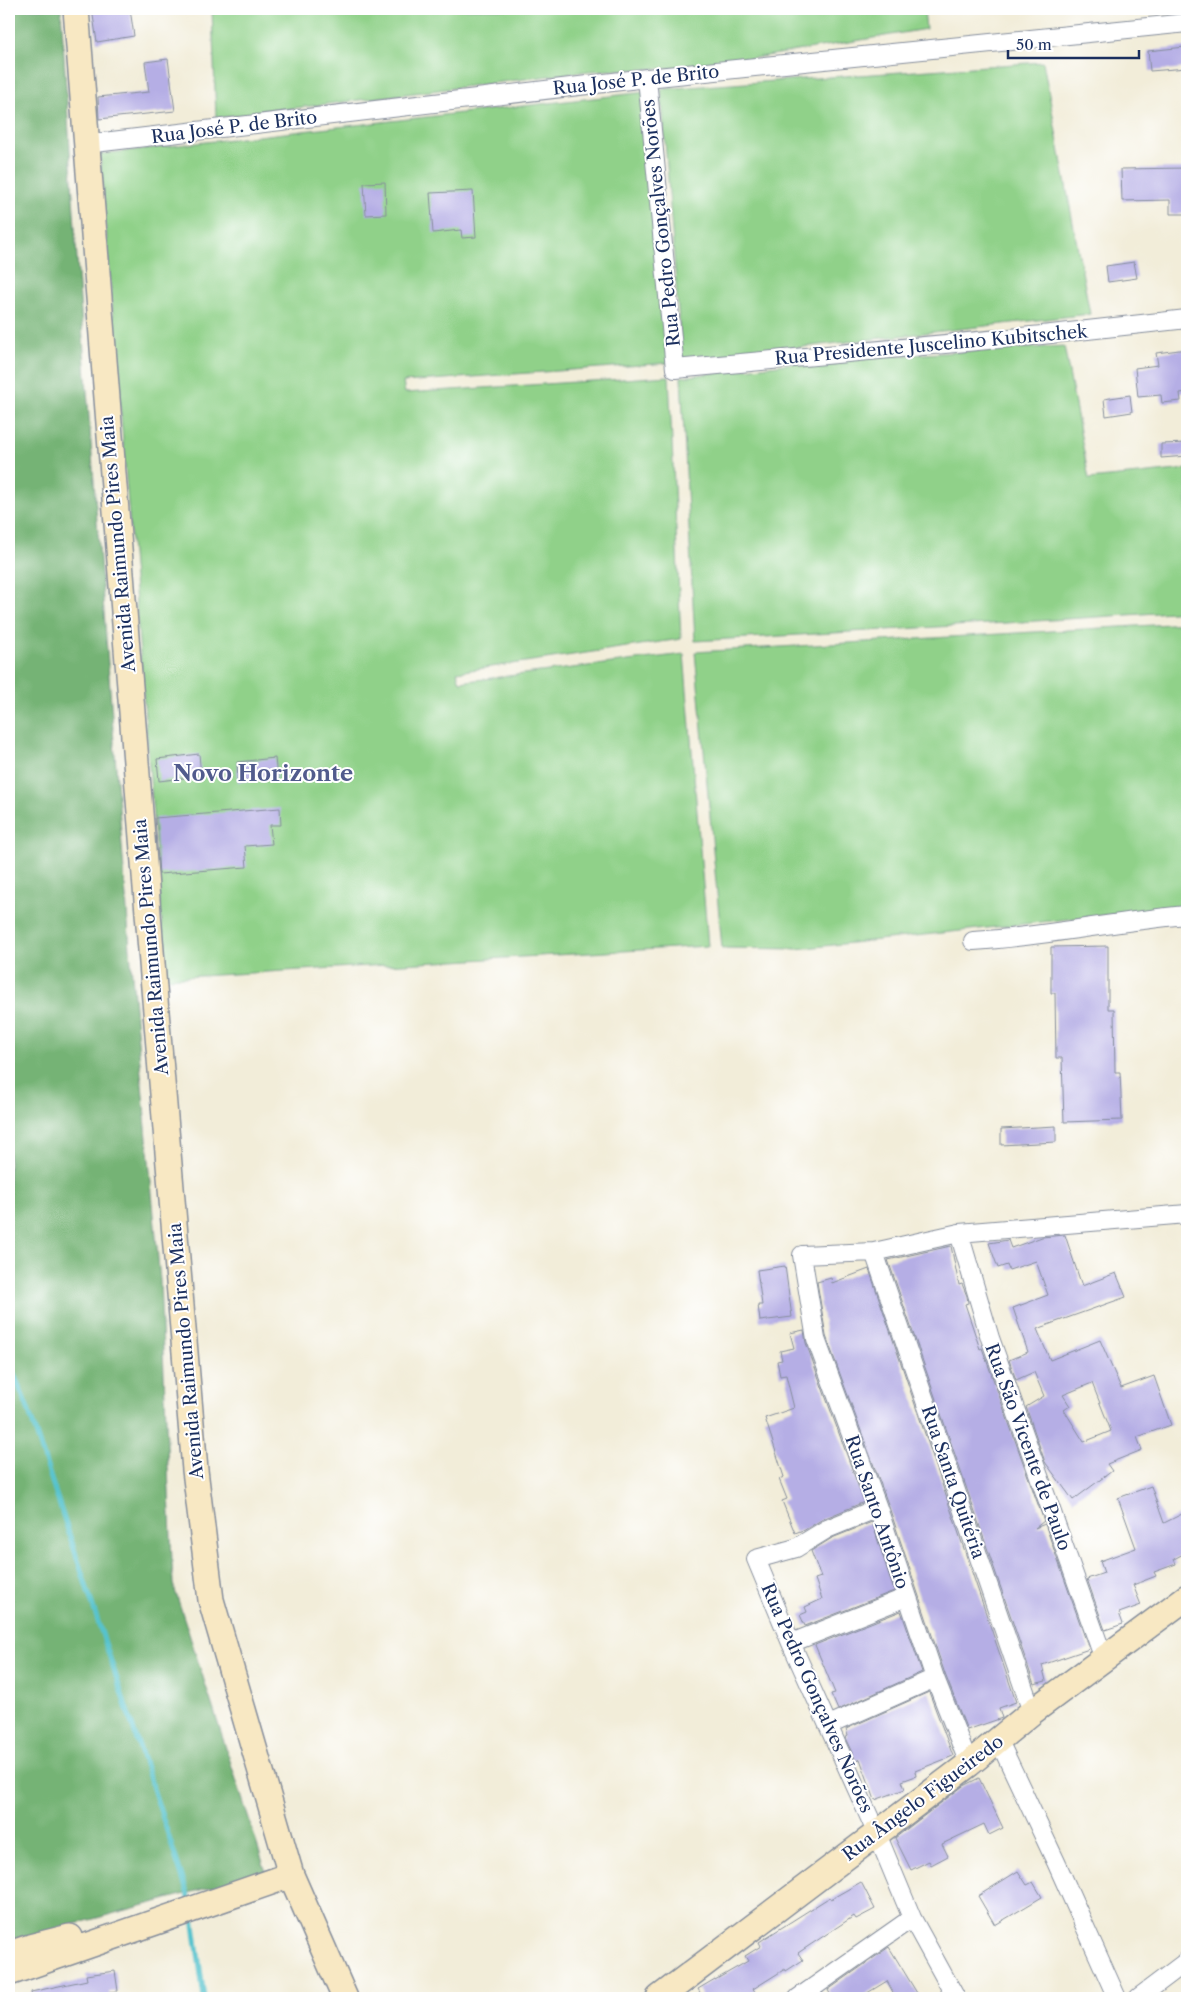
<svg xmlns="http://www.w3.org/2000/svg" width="1196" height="2007" viewBox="0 0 1196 2007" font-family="'Libre Caslon Text',serif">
	<rect width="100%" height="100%" fill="#fff"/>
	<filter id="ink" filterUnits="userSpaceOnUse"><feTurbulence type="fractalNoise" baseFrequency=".02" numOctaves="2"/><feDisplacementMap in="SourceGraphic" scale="10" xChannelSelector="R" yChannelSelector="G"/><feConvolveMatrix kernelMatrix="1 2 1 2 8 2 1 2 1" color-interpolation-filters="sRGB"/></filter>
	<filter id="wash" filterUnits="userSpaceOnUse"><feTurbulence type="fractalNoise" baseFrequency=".0096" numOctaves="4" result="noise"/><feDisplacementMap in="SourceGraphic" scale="20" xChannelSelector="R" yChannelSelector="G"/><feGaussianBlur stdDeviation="1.12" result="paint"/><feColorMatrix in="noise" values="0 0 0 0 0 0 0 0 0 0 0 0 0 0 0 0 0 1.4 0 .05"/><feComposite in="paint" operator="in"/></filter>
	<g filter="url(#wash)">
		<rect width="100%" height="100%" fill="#f2edd9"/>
		<path fill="#90d189" stroke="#568074" d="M 212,9 L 924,9 L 926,29 L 702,67 L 589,71 L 216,118 Z
			M 1043,62 L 1090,314 L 682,361 L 661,89 Z
			M 646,92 L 669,363 L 403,382 L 405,393 L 669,376 L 681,639 L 457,672 L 460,682 L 684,654 L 708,946 L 166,978 L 100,154 Z
			M 1064,346 L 1089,479 L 1187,469 L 1187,611 L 1006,623 L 695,641 L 681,377 L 818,360 Z
			M 1187,623 L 1187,906 L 797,949 L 722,948 L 695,652 Z"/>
		<path fill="#74b375" stroke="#48716a" d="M 9,9 L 61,9 L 78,274 L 132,975 L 160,1280 L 173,1584 L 266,1872 L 9,1942 Z"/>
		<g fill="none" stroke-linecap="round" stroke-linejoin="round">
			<path stroke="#56c3cd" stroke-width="5" d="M 9,1362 L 27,1406 L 191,1904
				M 193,1917 L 204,1998"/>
		</g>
		<g id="blocks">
			<path fill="#b5aee5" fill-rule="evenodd" d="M 92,9 L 130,9 L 134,36 L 97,42 Z
				M 1185,47 L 1187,68 L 1150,71 L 1148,51 Z
				M 168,59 L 175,111 L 99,119 L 98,97 L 149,92 L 145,62 Z
				M 1187,168 L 1187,214 L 1170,214 L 1170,200 L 1122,201 L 1121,169 Z
				M 385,182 L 386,214 L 366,215 L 364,183 Z
				M 473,191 L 476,237 L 462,238 L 461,230 L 433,233 L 430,193 Z
				M 1134,262 L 1137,278 L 1108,282 L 1106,266 Z
				M 1187,349 L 1187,392 L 1180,393 L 1181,401 L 1162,403 L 1161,395 L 1138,397 L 1135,368 L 1158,365 L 1156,353 Z
				M 1130,395 L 1132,412 L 1106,416 L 1104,399 Z
				M 1187,443 L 1187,456 L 1161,458 L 1161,444 Z
				M 199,754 L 201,776 L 159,781 L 157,759 Z
				M 275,758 L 277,778 L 238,782 L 237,762 Z
				M 280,808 L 281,825 L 270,825 L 272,844 L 245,846 L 247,867 L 159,874 L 155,818 Z
				M 1108,946 L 1108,1009 L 1114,1009 L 1115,1072 L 1120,1072 L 1122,1120 L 1064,1122 L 1062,1058 L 1056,1058 L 1055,993 L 1051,993 L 1051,947 Z
				M 1056,1126 L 1056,1142 L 1001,1145 L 1001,1129 Z
				M 1065,1235 L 1082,1286 L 1116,1273 L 1126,1297 L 1039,1328 L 1037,1329 L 1050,1360 L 1100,1340 L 1121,1388 L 1154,1376 L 1171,1425 L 1137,1437 L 1142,1450 L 1107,1464 L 1112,1471 L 1073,1500 L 1045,1462 L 1026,1407 L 1044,1396 L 1034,1372 L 1016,1380 L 1009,1360 L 1028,1352 L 1013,1308 L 1048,1295 L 1036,1261 L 1009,1270 L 1007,1265 L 998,1268 L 989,1243 L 1008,1240 L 1011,1248 L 1042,1237 ZM 1092,1383 L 1111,1431 L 1084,1442 L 1064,1410 L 1070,1406 L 1063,1395 Z
				M 951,1246 L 959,1285 L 962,1284 L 967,1296 L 968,1303 L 965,1304 L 980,1349 L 982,1348 L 1044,1521 L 1035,1528 L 1045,1524 L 1089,1649 L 1042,1665 L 1046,1681 L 1034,1684 L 888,1260 Z
				M 785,1266 L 792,1317 L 760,1321 L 758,1305 L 762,1305 L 757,1270 Z
				M 869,1269 L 1016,1702 L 999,1708 L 1002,1718 L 967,1730 L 945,1674 L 888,1504 L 826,1336 L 817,1282 L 831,1278 L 832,1283 Z
				M 804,1330 L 806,1343 L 864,1502 L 823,1519 L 803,1531 L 803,1530 L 795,1533 L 782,1501 L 787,1499 L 779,1479 L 784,1477 L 765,1418 L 794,1408 L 786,1375 L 780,1376 L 777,1361 L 782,1360 L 780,1351 L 794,1348 L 790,1333 Z
				M 1151,1486 L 1164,1523 L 1182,1514 L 1187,1523 L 1187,1552 L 1174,1559 L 1176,1564 L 1154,1572 L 1156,1576 L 1133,1585 L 1141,1605 L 1119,1613 L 1123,1624 L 1105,1630 L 1087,1579 L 1104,1573 L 1100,1561 L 1136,1548 L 1118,1498 Z
				M 872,1522 L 894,1591 L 805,1626 L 800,1615 L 807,1612 L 805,1607 L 822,1599 L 815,1579 L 821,1577 L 811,1551 L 832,1538 Z
				M 901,1611 L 922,1672 L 838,1710 L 831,1694 L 835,1693 L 815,1645 Z
				M 929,1692 L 953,1756 L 915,1771 L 916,1776 L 902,1781 L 905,1789 L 875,1800 L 860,1759 L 856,1761 L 845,1738 L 848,1736 L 846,1729 Z
				M 979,1778 L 1003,1828 L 989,1835 L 984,1824 L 942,1844 L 948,1856 L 931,1865 L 929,1861 L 911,1870 L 895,1838 L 963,1786 Z
				M 1018,1871 L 1027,1885 L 1033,1882 L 1042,1897 L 995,1925 L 978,1896 Z
				M 861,1882 L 875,1909 L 856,1919 L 854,1916 L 798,1953 L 803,1960 L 786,1971 L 785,1969 L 753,1989 L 756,1993 L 747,1998 L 703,1998 L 698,1989 L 715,1979 L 715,1980 L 748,1961 L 745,1956 L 761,1946 L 759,1942 L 830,1897 L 831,1899 Z
				M 889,1947 L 920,1998 L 896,1998 L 887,1981 L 859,1998 L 832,1998 L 828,1990 Z
				M 115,1971 L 118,1991 L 109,1992 L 110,1998 L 32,1998 L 31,1992 L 87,1980 L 86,1975 Z"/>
		</g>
	</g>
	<g filter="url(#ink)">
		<use href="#blocks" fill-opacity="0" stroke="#868e9c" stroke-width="1"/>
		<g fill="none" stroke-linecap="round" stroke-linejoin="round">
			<g stroke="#868e9c" stroke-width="20">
				<path id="street" d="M 647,78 L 675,369 L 1042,335 L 1187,319
					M 86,144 L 647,78 L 1187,23
					M 973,941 C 1045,937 1116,921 1187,915
					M 959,1233 L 990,1338 L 1104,1659
					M 874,1252 L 1032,1712
					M 878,1508 L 827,1529 L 796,1548 L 756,1559 L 791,1643 L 877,1834 L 912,1918 L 956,1998
					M 791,1643 L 907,1597
					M 829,1725 L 935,1678
					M 999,1741 L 1056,1862 L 1117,1998
					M 969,1764 L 935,1678 L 878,1508 L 816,1339 L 802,1255 L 874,1252 L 959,1233 L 1187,1214
					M 798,1998 L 912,1918
					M 1138,1998 L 1187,1961"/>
			</g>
			<g stroke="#868e9c" stroke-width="28">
				<path id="secondary" d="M 76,9 L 154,988 L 195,1470 L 211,1600 L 291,1875 L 345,1998
					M 9,1954 L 30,1947 L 70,1937
					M 9,1973 L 291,1875
					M 659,1998 L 969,1764 L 1032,1712 L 1187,1597"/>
			</g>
			<use href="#street" stroke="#fff" stroke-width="18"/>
			<use href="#secondary" stroke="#f8e8c3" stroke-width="25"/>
		</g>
	</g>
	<g text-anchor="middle" stroke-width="4" stroke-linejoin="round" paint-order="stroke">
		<g font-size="18" fill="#1b2f5e" stroke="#fff">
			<text transform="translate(636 80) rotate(-6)" y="6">Rua José P. de Brito</text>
			<text transform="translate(234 127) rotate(-7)" y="6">Rua José P. de Brito</text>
			<text transform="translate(661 223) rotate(-96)" y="6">Rua Pedro Gonçalves Norões</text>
			<text transform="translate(931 345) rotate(-5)" y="6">Rua Presidente Juscelino Kubitschek</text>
			<text transform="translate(118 544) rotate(-95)" y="6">Avenida Raimundo Pires Maia</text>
			<text transform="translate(151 947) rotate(-95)" y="6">Avenida Raimundo Pires Maia</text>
			<text transform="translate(186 1351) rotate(-95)" y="6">Avenida Raimundo Pires Maia</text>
			<text transform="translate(1028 1447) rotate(70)" y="6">Rua São Vicente de Paulo</text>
			<text transform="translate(953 1482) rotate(71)" y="6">Rua Santa Quitéria</text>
			<text transform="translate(877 1512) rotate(71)" y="6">Rua Santo Antônio</text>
			<text transform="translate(817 1698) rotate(66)" y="6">Rua Pedro Gonçalves Norões</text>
			<text transform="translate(923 1798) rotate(-37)" y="6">Rua Ângelo Figueiredo</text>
		</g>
		<g font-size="22" font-weight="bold" fill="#515b8d" stroke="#fff">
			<text x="263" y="781">Novo Horizonte</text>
		</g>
	</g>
	<rect width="1196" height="2007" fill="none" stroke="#fff" stroke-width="30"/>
	<path d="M1008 50v8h131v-8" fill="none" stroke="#1b2f5e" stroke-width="2.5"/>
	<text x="1016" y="50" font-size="15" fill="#1b2f5e" stroke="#ffffff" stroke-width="4" paint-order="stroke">50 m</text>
</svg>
